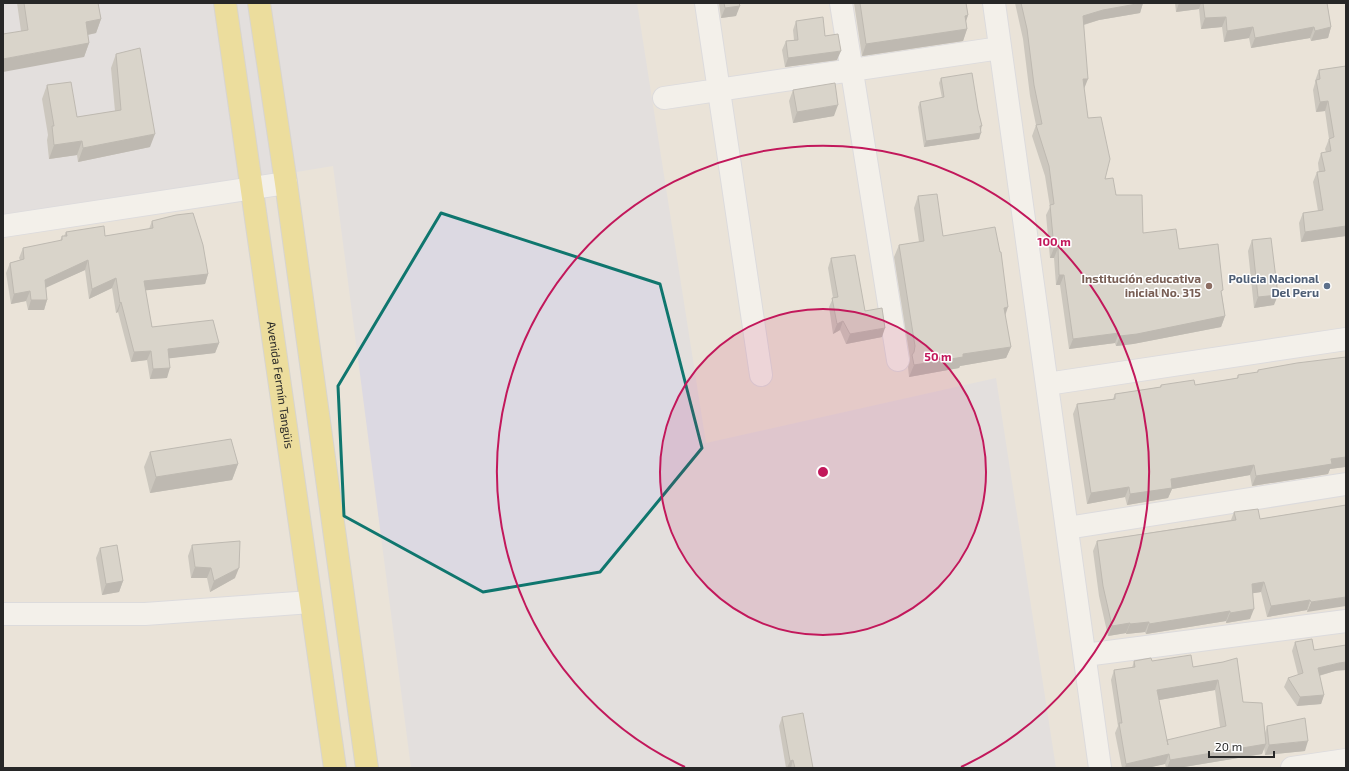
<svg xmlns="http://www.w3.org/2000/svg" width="1349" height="771" viewBox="0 0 1349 771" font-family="'Exo 2',sans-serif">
	<rect width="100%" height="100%" fill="#eae3d8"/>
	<path fill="#dcd9e2" d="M 3,3 L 637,3 L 706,443 L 996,378 L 1056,768 L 411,768 L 333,166 L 3,220 Z"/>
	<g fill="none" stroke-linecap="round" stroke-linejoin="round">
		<g stroke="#cdd0e1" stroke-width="24">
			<path id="street" d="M 706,3 L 761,375
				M 841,3 L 898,360
				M 994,3 L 1100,768
				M 664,98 L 1000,48
				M 3,226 L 286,183
				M 1047,384 L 1346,339
				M 1067,528 L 1346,484
				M 3,614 L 145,614 L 311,602
				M 1085,655 L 1346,621
				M 1292,768 L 1346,760"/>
		</g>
		<g stroke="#c3c3c3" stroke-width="24">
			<g id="primary">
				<path id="s1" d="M 225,3 L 335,768"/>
				<path d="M 259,3 L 286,183 L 367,768"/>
			</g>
		</g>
		<use href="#street" stroke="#fff" stroke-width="22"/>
		<use href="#primary" stroke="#f0d456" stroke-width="22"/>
	</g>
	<path fill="#a9a59e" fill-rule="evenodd" d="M 17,3 L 98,3 L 101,19 L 96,33 L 88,35 L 89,43 L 84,57 L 21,31 Z
		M 719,3 L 739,3 L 736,16 L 721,18 Z
		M 854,3 L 966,3 L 968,15 L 966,21 L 967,29 L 963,41 L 862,56 Z
		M 1015,3 L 1143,3 L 1140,13 L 1099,20 L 1084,25 L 1084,88 L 1088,118 L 1105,179 L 1143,233 L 1179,249 L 1222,295 L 1225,316 L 1221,327 L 1133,344 L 1116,346 L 1115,343 L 1069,349 L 1060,285 L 1056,285 L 1054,258 L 1050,258 L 1046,215 L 1050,207 L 1045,176 L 1032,136 L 1036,125 L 1030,96 L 1023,39 Z
		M 1175,3 L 1327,3 L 1331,27 L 1328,38 L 1311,41 L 1310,38 L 1251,48 L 1249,38 L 1224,42 L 1222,27 L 1201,29 L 1199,9 L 1176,12 Z
		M 796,21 L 825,36 L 837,60 L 785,67 L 782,50 L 786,41 L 794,40 L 793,30 Z
		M 116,54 L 150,147 L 78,162 L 77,155 L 49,159 L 47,140 L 48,135 L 42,99 L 47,85 L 77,117 L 115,111 L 111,68 Z
		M 1346,66 L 1346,236 L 1301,242 L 1299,223 L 1303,213 L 1318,211 L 1313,182 L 1317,172 L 1319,172 L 1318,163 L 1321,153 L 1326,152 L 1325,149 L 1329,139 L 1325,111 L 1316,112 L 1313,90 L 1315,83 L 1315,81 L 1319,70 Z
		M 941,78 L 978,110 L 982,126 L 979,139 L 924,147 L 918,107 L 920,102 L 942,98 L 939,83 Z
		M 793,90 L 834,116 L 793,123 L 789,101 Z
		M 918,196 L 943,236 L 1005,316 L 1011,347 L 1006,358 L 960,366 L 959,368 L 909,377 L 908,367 L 910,361 L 910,358 L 894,257 L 899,245 L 919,242 L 914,208 Z
		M 152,221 L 208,274 L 205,284 L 145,290 L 152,327 L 219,343 L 215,353 L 169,358 L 167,378 L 150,379 L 147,360 L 131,362 L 118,312 L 116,313 L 112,288 L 89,299 L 85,270 L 46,287 L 47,300 L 44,310 L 28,310 L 26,301 L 11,304 L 6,273 L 10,263 L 20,260 L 19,258 L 23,248 L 60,241 L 62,236 L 64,236 L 66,232 L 105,236 L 149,229 Z
		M 1252,240 L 1274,305 L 1254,308 L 1248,251 Z
		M 831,258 L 865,311 L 882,337 L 846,344 L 840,330 L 833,334 L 829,307 L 833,298 L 828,268 Z
		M 1346,357 L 1346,465 L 1345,467 L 1330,469 L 1328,474 L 1252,486 L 1250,475 L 1172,489 L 1168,498 L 1127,505 L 1125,497 L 1087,504 L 1073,414 L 1077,404 L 1113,399 L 1115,394 L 1160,387 L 1161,385 L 1195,385 L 1237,378 L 1238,375 L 1257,373 L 1258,370 Z
		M 150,452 L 238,464 L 232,480 L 150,493 L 144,467 Z
		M 1346,505 L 1307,612 L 1307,610 L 1267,617 L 1261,592 L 1253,593 L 1250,619 L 1226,623 L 1226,621 L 1146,634 L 1145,632 L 1126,634 L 1126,633 L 1108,636 L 1099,596 L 1093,551 L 1097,541 L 1231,520 L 1234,512 L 1260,519 Z
		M 192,545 L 235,578 L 210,592 L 207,578 L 191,578 L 188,556 Z
		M 100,548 L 123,581 L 119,592 L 102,595 L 96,558 Z
		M 1295,642 L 1314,650 L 1335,671 L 1319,676 L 1324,695 L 1321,704 L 1297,706 L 1284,687 L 1288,678 L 1298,675 L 1292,651 Z
		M 1134,661 L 1152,661 L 1193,667 L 1223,662 L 1243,702 L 1265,733 L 1267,726 L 1305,751 L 1265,755 L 1264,747 L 1262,754 L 1178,768 L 1166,768 L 1165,764 L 1147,768 L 1122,768 L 1115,733 L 1118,726 L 1111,680 L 1114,670 L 1132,668 ZM 1215,690 L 1220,727 L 1167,741 L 1159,700 Z
		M 782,717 L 813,768 L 786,768 L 779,726 Z"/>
	<path fill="#8a8681" d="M 1143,3 L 1140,13 L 1099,20 L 1079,26 L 1083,16 L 1103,10 Z
		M 1179,3 L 1201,3 L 1199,9 L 1176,12 Z
		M 740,6 L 736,16 L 721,18 L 725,8 Z
		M 968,15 L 964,27 L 965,16 Z
		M 1226,17 L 1222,27 L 1201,29 L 1205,18 Z
		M 101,19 L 96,33 L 81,36 L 86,22 Z
		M 1253,27 L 1249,38 L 1224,42 L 1227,31 Z
		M 1314,27 L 1310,38 L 1251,48 L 1255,38 Z
		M 1331,27 L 1328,38 L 1311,41 L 1315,31 Z
		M 967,29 L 963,41 L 862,56 L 866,44 Z
		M 89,43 L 84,57 L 3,72 L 3,59 Z
		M 841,51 L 837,60 L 785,67 L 788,58 Z
		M 1083,79 L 1088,79 L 1084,89 Z
		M 1328,101 L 1325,111 L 1316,112 L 1320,102 Z
		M 838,105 L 834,116 L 793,123 L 797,112 Z
		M 981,133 L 979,139 L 924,147 L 926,141 Z
		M 155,134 L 150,147 L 78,162 L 83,148 Z
		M 82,141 L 77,155 L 49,159 L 54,145 Z
		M 1346,226 L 1346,236 L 1301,242 L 1305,232 Z
		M 1054,248 L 1058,248 L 1054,258 L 1050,258 Z
		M 88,260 L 85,270 L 41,290 L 45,280 Z
		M 208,274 L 205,284 L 140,291 L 144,281 Z
		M 1059,275 L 1064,275 L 1060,285 L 1056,285 Z
		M 116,278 L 112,288 L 89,299 L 92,289 Z
		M 30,291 L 26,301 L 11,304 L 14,294 Z
		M 1278,295 L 1274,305 L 1254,308 L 1258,297 Z
		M 31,300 L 47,300 L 44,310 L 28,310 Z
		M 121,302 L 118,312 L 116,313 L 120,303 Z
		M 1008,307 L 1004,319 L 1004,308 Z
		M 1225,316 L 1221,327 L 1133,344 L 1116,346 L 1120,336 Z
		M 843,321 L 840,330 L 833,334 L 837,324 Z
		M 885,328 L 882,337 L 846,344 L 850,334 Z
		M 1119,333 L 1115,343 L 1069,349 L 1073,339 Z
		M 219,343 L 215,353 L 164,359 L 168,349 Z
		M 1011,347 L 1006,358 L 960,366 L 959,368 L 909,377 L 914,365 L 963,354 Z
		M 151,351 L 147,360 L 131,362 L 134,352 Z
		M 170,368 L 167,378 L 150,379 L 153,369 Z
		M 1346,457 L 1346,465 L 1345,467 L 1330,469 L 1328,474 L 1252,486 L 1256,476 L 1331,459 Z
		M 238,464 L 232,480 L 150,493 L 156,477 Z
		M 1254,465 L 1250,475 L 1172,489 L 1168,498 L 1127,505 L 1130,494 L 1171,479 Z
		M 1129,487 L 1125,497 L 1087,504 L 1091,493 Z
		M 195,567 L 211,568 L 207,578 L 191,578 Z
		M 239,568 L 235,578 L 210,592 L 214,581 Z
		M 123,581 L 119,592 L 102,595 L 106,584 Z
		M 1264,582 L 1261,592 L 1248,594 L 1252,584 Z
		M 1346,597 L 1346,606 L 1307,612 L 1311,602 Z
		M 1310,600 L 1307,610 L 1267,617 L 1271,606 Z
		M 1254,609 L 1250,619 L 1226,623 L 1230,613 Z
		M 1230,611 L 1226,621 L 1146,634 L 1149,624 Z
		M 1149,622 L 1145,632 L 1126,634 L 1130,624 Z
		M 1130,623 L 1126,633 L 1108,636 L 1112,626 Z
		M 1346,662 L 1346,670 L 1335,671 L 1314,677 L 1318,668 L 1339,663 Z
		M 1218,680 L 1215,690 L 1154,701 L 1157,690 Z
		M 1324,695 L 1321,704 L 1297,706 L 1300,697 Z
		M 1308,741 L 1305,751 L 1265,755 L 1269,745 Z
		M 1266,744 L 1262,754 L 1178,768 L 1167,768 L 1170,760 Z
		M 1169,754 L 1165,764 L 1147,768 L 1125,768 L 1126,764 Z
		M 793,760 L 791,768 L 787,768 L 790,761 Z"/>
	<path fill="#c5c0b8" stroke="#8a8681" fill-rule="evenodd" d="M 24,3 L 98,3 L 101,19 L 86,22 L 89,43 L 3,59 L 3,34 L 28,30 Z
		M 724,3 L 739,3 L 740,6 L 725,8 Z
		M 860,3 L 966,3 L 968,15 L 965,16 L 967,29 L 866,44 Z
		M 1021,3 L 1142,3 L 1103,10 L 1083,16 L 1088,79 L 1083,79 L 1088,118 L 1101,117 L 1110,159 L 1105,179 L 1113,178 L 1116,195 L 1142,195 L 1143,233 L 1176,229 L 1179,249 L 1218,244 L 1223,290 L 1221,291 L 1225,316 L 1137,334 L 1120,336 L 1119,333 L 1073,339 L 1064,275 L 1059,275 L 1058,248 L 1054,248 L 1050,205 L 1054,204 L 1049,166 L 1036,125 L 1042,124 L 1034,85 L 1027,29 Z
		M 1203,3 L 1327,3 L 1331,27 L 1315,31 L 1314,27 L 1255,38 L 1253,27 L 1227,31 L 1226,17 L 1205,18 Z
		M 823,17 L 825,36 L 838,34 L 841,51 L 788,58 L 786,41 L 798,40 L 796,21 Z
		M 140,48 L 155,134 L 83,148 L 82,141 L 54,145 L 52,126 L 54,126 L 47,85 L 71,82 L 77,117 L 121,110 L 116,54 Z
		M 1346,66 L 1346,226 L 1305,232 L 1303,213 L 1323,210 L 1317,172 L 1325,171 L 1321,153 L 1331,151 L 1329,139 L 1334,137 L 1328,101 L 1320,102 L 1316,80 L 1320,79 L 1319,70 Z
		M 972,73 L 978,110 L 982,126 L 980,126 L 981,133 L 926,141 L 920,102 L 944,97 L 941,78 Z
		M 835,83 L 838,105 L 797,112 L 793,90 Z
		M 937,194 L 943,236 L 995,227 L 1000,252 L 1001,252 L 1008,307 L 1004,308 L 1011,347 L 963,354 L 963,357 L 914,365 L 912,355 L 914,352 L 915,346 L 899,245 L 924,241 L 918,196 Z
		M 193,213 L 203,245 L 208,274 L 144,281 L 152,327 L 213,320 L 219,343 L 168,349 L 170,368 L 153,369 L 151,351 L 134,352 L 121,302 L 120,303 L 116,278 L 92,289 L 88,260 L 45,280 L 47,300 L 31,300 L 30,291 L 14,294 L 10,263 L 24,259 L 23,248 L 62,240 L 62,236 L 67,236 L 66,232 L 104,226 L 105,236 L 153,228 L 152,221 L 176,215 Z
		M 1271,238 L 1278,295 L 1258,297 L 1252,240 Z
		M 855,255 L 865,311 L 882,308 L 885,328 L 850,334 L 843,321 L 837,324 L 832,298 L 838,297 L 831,258 Z
		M 1346,357 L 1346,457 L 1331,459 L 1332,464 L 1256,476 L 1254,465 L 1171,479 L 1172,488 L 1130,494 L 1129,487 L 1091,493 L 1077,404 L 1115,399 L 1115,394 L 1161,387 L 1161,385 L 1194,380 L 1195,385 L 1238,378 L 1238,375 L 1258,372 L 1258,370 L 1297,363 Z
		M 231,439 L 238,464 L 156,477 L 150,452 Z
		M 1346,505 L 1346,597 L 1311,602 L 1310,600 L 1271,606 L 1264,582 L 1252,584 L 1254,609 L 1230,613 L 1230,611 L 1149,624 L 1149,622 L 1130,624 L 1130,623 L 1112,626 L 1103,586 L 1097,541 L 1236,520 L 1234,512 L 1258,509 L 1260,519 Z
		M 240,541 L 239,568 L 214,581 L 211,568 L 195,567 L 192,545 Z
		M 117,545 L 123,581 L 106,584 L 100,548 Z
		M 1312,639 L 1314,650 L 1346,645 L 1346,662 L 1339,663 L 1318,668 L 1324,695 L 1300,697 L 1288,678 L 1303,673 L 1295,642 Z
		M 1191,655 L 1193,667 L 1223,662 L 1237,658 L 1243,702 L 1262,703 L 1266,744 L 1170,760 L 1169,754 L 1126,764 L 1119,723 L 1122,723 L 1114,670 L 1135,667 L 1134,661 L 1151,658 L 1152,661 ZM 1218,680 L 1226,726 L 1167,740 L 1168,745 L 1157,690 Z
		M 803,713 L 813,768 L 795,768 L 793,760 L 790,761 L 782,717 Z
		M 1305,718 L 1308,741 L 1269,745 L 1267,726 Z"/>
	<path d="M0 0H1349V771H0ZM 441,213 L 660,284 L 702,448 L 600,572 L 483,592 L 344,516 L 338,386 Z" fill="#eae3d8" fill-opacity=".55" fill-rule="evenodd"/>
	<path fill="none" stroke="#0f766e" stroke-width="3" stroke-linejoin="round" d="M 441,213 L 660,284 L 702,448 L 600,572 L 483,592 L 344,516 L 338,386 Z"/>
	<circle cx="823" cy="472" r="163" fill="#c2185b" fill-opacity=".12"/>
	<g fill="none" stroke="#c2185b" stroke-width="2">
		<circle cx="823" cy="472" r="163"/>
		<path d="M685 767A326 326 0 1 1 961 767"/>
	</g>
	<circle fill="#8d6e63" stroke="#fff" stroke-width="1.5" cx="1209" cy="286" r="4"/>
	<circle fill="#5c6f8a" stroke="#fff" stroke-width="1.5" cx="1327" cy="286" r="4"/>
	<g text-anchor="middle" stroke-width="3" stroke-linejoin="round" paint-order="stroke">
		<g font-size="12" font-weight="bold" fill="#785e54" stroke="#fff" text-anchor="end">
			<text x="1201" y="283">Institución educativa<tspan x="1201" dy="14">inicial No. 315</tspan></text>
		</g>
		<g font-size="12" font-weight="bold" fill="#4e5e75" stroke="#fff" text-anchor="end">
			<text x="1319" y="283">Policia Nacional<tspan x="1319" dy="14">Del Peru</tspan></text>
		</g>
		<g font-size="12" fill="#272727" stroke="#fff">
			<text dy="4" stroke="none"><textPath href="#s1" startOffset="386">Avenida Fermín Tangüis</textPath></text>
		</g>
	</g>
	<circle cx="823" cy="472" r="6" fill="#c2185b" stroke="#fff" stroke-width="2"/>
	<g font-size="12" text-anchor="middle" font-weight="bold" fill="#c2185b" stroke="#fff" stroke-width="3" stroke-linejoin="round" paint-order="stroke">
		<text x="1054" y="246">100 m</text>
		<text x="938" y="361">50 m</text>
	</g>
	<rect width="1349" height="771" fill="none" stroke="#272727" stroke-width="8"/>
	<path d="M1209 751v6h65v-6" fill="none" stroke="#272727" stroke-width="2"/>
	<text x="1215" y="751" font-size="12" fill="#272727" stroke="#ffffff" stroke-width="3" paint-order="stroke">20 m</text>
</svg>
